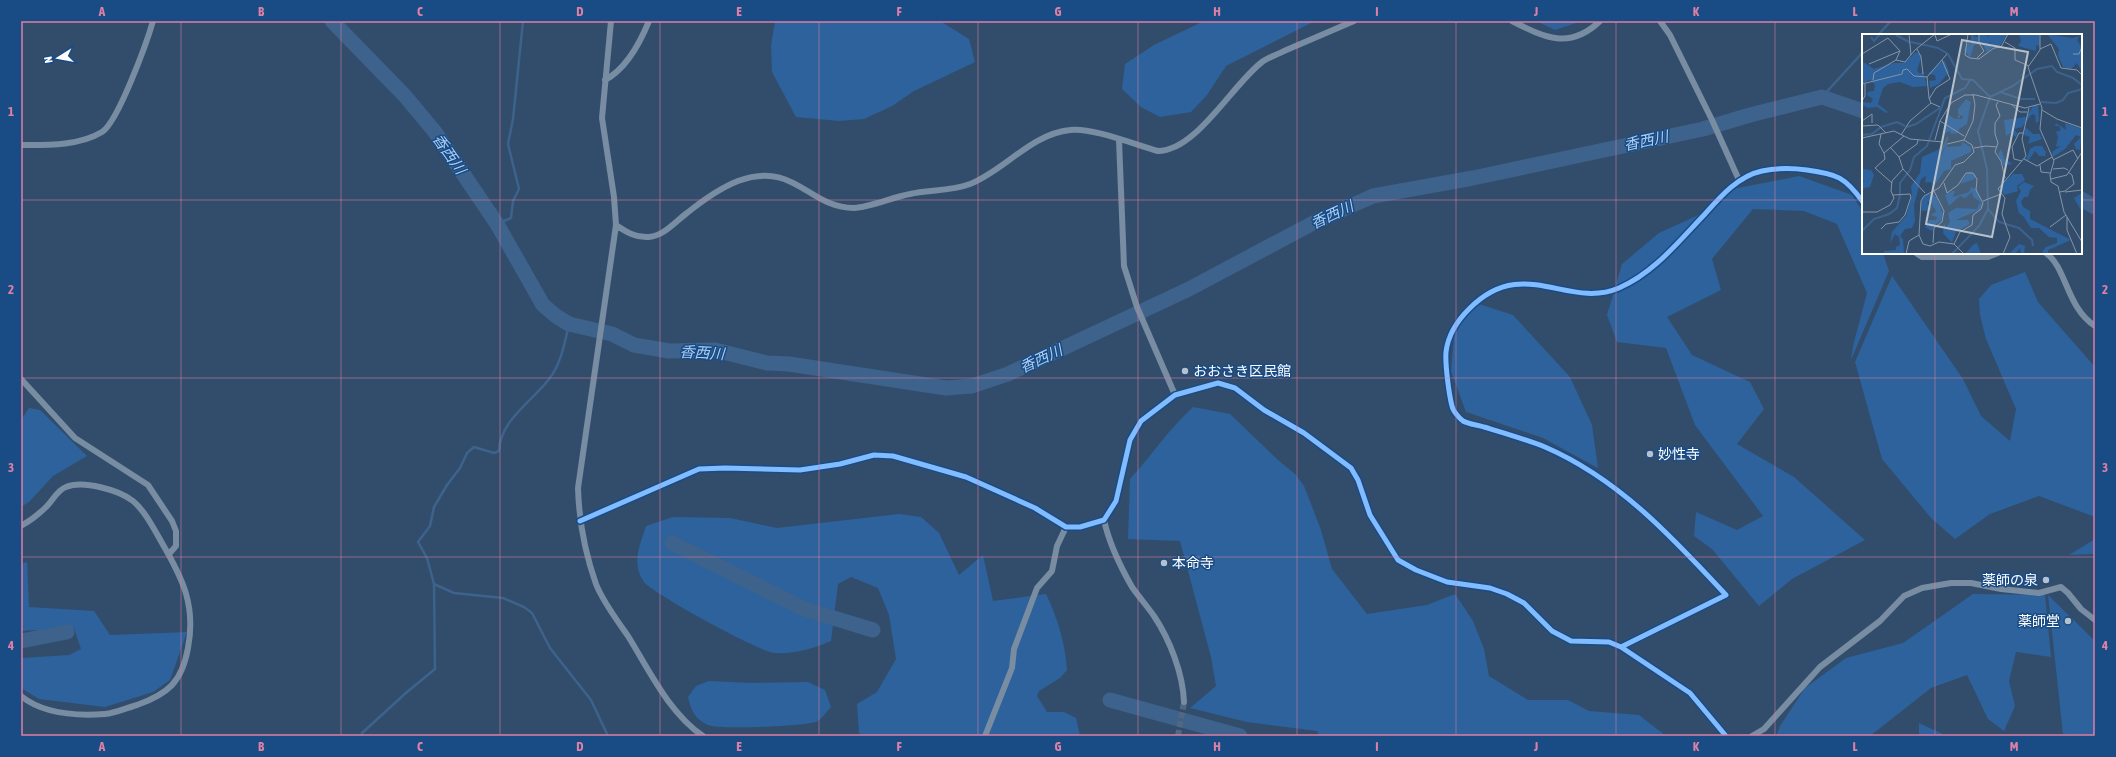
<svg xmlns="http://www.w3.org/2000/svg" width="2116" height="757" viewBox="0 0 2116 757" font-family="'Asap Condensed','Noto Sans JP',sans-serif">
	<rect width="100%" height="100%" fill="#324d6c"/>
	<path fill="#2d629c" d="M 775,21 L 940,21 L 969,39 L 975,62 L 914,91 L 892,106 L 864,119 L 839,121 L 796,117 L 772,72 L 771,46 Z
		M 1204,21 L 1312,21 L 1313,22 L 1226,66 L 1207,95 L 1191,112 L 1160,117 L 1141,107 L 1122,89 L 1125,64 L 1154,45 Z
		M 1536,21 L 1582,21 L 1555,30 Z
		M 1799,176 L 1852,195 L 1863,212 L 1863,253 L 1883,253 L 1889,271 L 1851,360 L 1853,346 L 1867,293 L 1837,224 L 1804,211 L 1753,209 L 1712,259 L 1721,290 L 1667,317 L 1692,355 L 1750,382 L 1764,409 L 1737,444 L 1794,477 L 1865,540 L 1792,579 L 1759,606 L 1712,549 L 1694,536 L 1696,512 L 1737,530 L 1763,516 L 1695,425 L 1666,348 L 1617,342 L 1607,315 L 1622,264 L 1659,233 L 1705,212 L 1733,189 Z
		M 2025,272 L 2038,302 L 2095,367 L 2095,517 L 2039,496 L 1990,514 L 1955,539 L 1931,518 L 1882,459 L 1855,362 L 1892,276 L 1963,379 L 1981,416 L 2010,441 L 2016,409 L 1986,339 L 1980,315 L 1979,299 L 1991,285 Z
		M 1479,304 L 1513,315 L 1570,377 L 1592,425 L 1598,468 L 1543,438 L 1466,412 L 1451,371 L 1455,326 L 1466,308 Z
		M 1193,407 L 1230,414 L 1278,460 L 1295,474 L 1304,486 L 1321,530 L 1332,569 L 1367,614 L 1427,605 L 1455,594 L 1473,621 L 1484,649 L 1489,676 L 1528,700 L 1568,700 L 1589,711 L 1639,715 L 1666,736 L 1319,736 L 1317,731 L 1247,722 L 1190,708 L 1216,686 L 1211,657 L 1180,541 L 1128,539 L 1130,479 C 1152,455 1169,429 1193,407 Z
		M 29,408 L 40,410 L 87,456 L 53,476 L 29,502 L 21,507 L 21,420 Z
		M 899,514 L 921,517 L 939,533 L 959,575 L 983,555 L 993,601 L 1046,594 C 1058,619 1065,643 1067,670 L 1060,678 L 1039,691 L 1037,696 L 1047,712 L 1064,712 L 1076,718 L 1080,736 L 862,736 L 859,733 L 857,704 L 877,692 L 896,659 L 889,615 L 878,588 L 851,577 L 838,584 L 831,641 C 813,649 794,654 775,653 C 761,653 652,593 644,582 C 631,564 640,545 646,526 L 673,517 L 730,518 L 777,528 Z
		M 2095,539 L 2095,554 L 2069,555 Z
		M 27,562 L 29,607 L 94,611 L 110,635 L 187,632 L 170,680 L 153,692 L 105,707 L 39,699 L 21,688 L 21,658 L 69,655 L 81,649 L 74,628 L 21,631 L 21,564 Z
		M 1973,594 L 2045,595 L 2051,657 L 2016,652 L 2009,681 L 2015,706 L 2004,731 L 1988,719 L 1967,675 L 1931,688 L 1870,736 L 1776,736 L 1780,726 L 1805,688 L 1846,658 L 1903,643 Z
		M 2048,595 L 2095,641 L 2095,735 L 2063,734 Z
		M 709,681 L 751,683 L 808,682 L 825,690 L 831,707 C 827,711 821,720 816,722 C 804,726 718,730 708,725 C 695,719 691,711 688,697 L 696,686 Z
		M 1919,723 L 1947,736 L 1919,736 Z"/>
	<g fill="none" stroke-linecap="round" stroke-linejoin="round">
		<path stroke="#3d628b" stroke-width="2.5" d="M 1878,35 L 1891,21
			M 1822,97 L 1863,52
			M 497,224 L 511,218 L 513,201 L 519,189 L 508,144 L 513,119 L 523,21
			M 434,584 L 454,593 L 503,598 L 524,607 L 532,613 L 550,648 L 591,700 L 608,736
			M 362,736 L 362,733 L 407,692 L 435,669 L 434,584 L 427,558 L 418,542 L 430,526 L 434,507 L 447,485 L 460,468 L 467,453 L 474,447 L 494,453 L 499,451 C 500,420 532,402 549,379 C 561,364 565,342 569,324"/>
		<path stroke="#3d628b" stroke-width="15" d="M 332,21 L 405,96 L 435,132 L 497,224 L 543,305 L 556,316 L 569,324 L 612,334 L 634,345 L 669,351 L 715,350 L 767,363 L 789,364 L 946,388 L 972,386 L 1008,374 L 1189,289 L 1315,222 L 1373,196 L 1473,178 L 1703,129 L 1750,115 L 1822,97 L 1863,111
			M 2081,199 L 2095,207
			M 672,543 L 804,609 L 873,630
			M 21,641 L 67,632
			M 1110,700 L 1240,736"/>
		<path stroke="#516882" stroke-width="6" stroke-dasharray="6 3" stroke-linecap="butt" d="M 1178,736 L 1184,702"/>
		<path stroke="#788ca2" stroke-width="6" d="M 611,21 L 602,118 L 614,197 L 616,225 L 578,488 C 579,521 585,553 596,584 C 603,602 617,620 628,636 C 649,670 669,713 703,736
			M 1512,21 C 1545,38 1570,50 1600,21
			M 1660,21 L 1670,35 L 1712,120 L 1739,180
			M 605,80 C 626,69 640,43 649,21
			M 1119,140 L 1124,266 L 1137,307 L 1175,395
			M 21,145 C 47,145 79,146 102,132 C 118,122 147,42 153,21
			M 616,225 C 626,232 636,238 649,237 C 664,236 676,221 687,213 C 702,201 720,188 738,181 C 795,160 808,208 854,208 C 871,207 893,197 910,194 C 929,190 952,191 970,184 C 1005,170 1031,134 1070,130 C 1091,127 1136,145 1158,151 C 1196,151 1232,85 1262,62 C 1268,57 1277,55 1284,51 C 1307,41 1331,31 1354,21
			M 1916,253 L 1922,257 L 1988,257 L 1998,253
			M 2046,253 C 2067,268 2066,307 2095,326
			M 21,379 L 75,438 L 148,485 L 172,521 L 176,531 L 176,546 L 169,554
			M 1104,520 C 1109,543 1120,566 1132,587 C 1139,597 1147,606 1154,616 C 1170,640 1183,674 1184,702
			M 580,521 L 699,469 L 725,468 L 800,470 L 840,464 L 874,455 L 893,456 L 966,477 L 1035,508 L 1066,527 L 1080,527 L 1104,520 L 1116,501 L 1130,440 L 1141,421 L 1175,395 L 1218,383 L 1235,388 L 1264,410 L 1304,433 L 1351,468 L 1358,480 L 1370,515 L 1398,560 L 1416,570 L 1447,582 L 1490,588 L 1507,594 L 1524,603 L 1552,631 L 1571,641 L 1609,642 L 1621,647 L 1690,693 L 1726,736
			M 21,526 C 30,521 38,515 45,508 C 52,502 57,490 66,487 C 83,480 119,490 133,501 C 145,511 154,529 162,543 C 183,579 196,606 188,648 C 182,682 168,694 137,705 C 126,708 116,713 105,714 C 77,716 43,714 21,696
			M 1621,647 L 1726,595 C 1672,537 1619,479 1545,447 C 1525,439 1504,433 1484,427 C 1478,425 1468,424 1463,421 C 1459,418 1453,411 1452,406 C 1449,395 1445,364 1446,352 C 1448,335 1457,321 1469,309 C 1523,254 1567,310 1619,288 C 1654,273 1679,241 1705,214 C 1720,197 1738,176 1762,171 C 1776,168 1793,168 1807,170 C 1837,174 1845,177 1863,202
			M 985,736 L 1012,668 L 1014,649 L 1037,588 L 1052,571 L 1057,546 L 1066,527
			M 1752,736 L 1764,729 L 1820,667 L 1880,621 L 1904,596 L 1922,588 L 1951,583 L 1971,583 L 2001,589 L 2039,593 L 2061,587 L 2068,593 L 2081,609 L 2095,620"/>
		<g stroke="#194b85" stroke-width="8">
			<path id="cycleway" d="M 580,521 L 699,469 L 725,468 L 800,470 L 840,464 L 874,455 L 893,456 L 966,477 L 1035,508 L 1066,527 L 1080,527 L 1104,520 L 1116,501 L 1130,440 L 1141,421 L 1175,395 L 1218,383 L 1235,388 L 1264,410 L 1304,433 L 1351,468 L 1358,480 L 1370,515 L 1398,560 L 1416,570 L 1447,582 L 1490,588 L 1507,594 L 1524,603 L 1552,631 L 1571,641 L 1609,642 L 1621,647 L 1690,693 L 1726,736
				M 1621,647 L 1726,595 C 1672,537 1619,479 1545,447 C 1525,439 1504,433 1484,427 C 1478,425 1468,424 1463,421 C 1459,418 1453,411 1452,406 C 1449,395 1445,364 1446,352 C 1448,335 1457,321 1469,309 C 1523,254 1567,310 1619,288 C 1654,273 1679,241 1705,214 C 1720,197 1738,176 1762,171 C 1776,168 1793,168 1807,170 C 1837,174 1845,177 1863,202"/>
		</g>
		<use href="#cycleway" stroke="#80bcff" stroke-width="5"/>
	</g>
	<path fill="none" stroke="#dd80a5" stroke-width="1" stroke-opacity="0.55" d="M 181,21 L 181,736M 341,21 L 341,736M 500,21 L 500,736M 660,21 L 660,736M 819,21 L 819,736M 978,21 L 978,736M 1138,21 L 1138,736M 1297,21 L 1297,736M 1456,21 L 1456,736M 1616,21 L 1616,736M 1775,21 L 1775,736M 1935,21 L 1935,35M 21,200 L 1863,200M 2081,200 L 2095,200M 1935,253 L 1935,736M 21,378 L 2095,378M 21,557 L 2095,557"/>
	<g fill="#b7c1cc" stroke="#194b85" stroke-width="1.5">
		<circle cx="1185" cy="371" r="4"/>
		<circle cx="1650" cy="454" r="4"/>
		<circle cx="1164" cy="563" r="4"/>
		<circle cx="2046" cy="580" r="4"/>
		<circle cx="2068" cy="621" r="4"/>
	</g>
	<g text-anchor="middle" stroke-width="3" stroke-linejoin="round" paint-order="stroke">
		<g font-size="14" fill="#fff" stroke="#194b85" text-anchor="start">
			<text x="1193" y="376">おおさき区民館</text>
			<text x="1658" y="459">妙性寺</text>
			<text x="1172" y="568">本命寺</text>
			<text x="2038" y="585" text-anchor="end">薬師の泉</text>
			<text x="2060" y="626" text-anchor="end">薬師堂</text>
		</g>
		<g font-size="15" font-style="italic" fill="#aacef4" stroke="#194b85">
			<text transform="translate(1646 141) rotate(-12)" y="5">香西川</text>
			<text transform="translate(449 154) rotate(55)" y="5">香西川</text>
			<text transform="translate(1332 215) rotate(-25)" y="5">香西川</text>
			<text transform="translate(702 353) rotate(3)" y="5">香西川</text>
			<text transform="translate(1041 359) rotate(-25)" y="5">香西川</text>
		</g>
	</g>
	<g transform="translate(1862 34)">
		<rect width="220" height="220" fill="#324d6c"/>
		<path d="M 110,0 L 114,3 L 120,0 L 125,0 L 126,3 L 128,0 L 145,0 L 138,12 L 133,13 L 127,8 L 130,14 L 125,18 L 120,9 L 112,11 L 108,24 L 102,16 L 107,7 L 110,14 ZM 157,0 L 177,0 L 178,12 L 174,11 L 174,17 L 156,12 L 159,7 ZM 185,0 L 210,4 L 218,2 L 215,6 L 220,14 L 220,38 L 215,29 L 209,35 L 201,33 L 196,21 L 197,15 ZM 54,18 L 60,21 L 55,36 L 58,40 L 61,37 L 65,52 L 51,53 L 38,48 L 26,50 L 21,54 L 16,70 L 26,78 L 24,79 L 15,73 L 6,74 L 0,71 L 1,68 L 9,69 L 11,65 L 5,61 L 6,58 L 12,57 L 13,51 L 8,46 L 0,50 L 0,27 L 12,35 L 32,29 L 42,29 ZM 80,27 L 83,27 L 87,38 L 77,50 L 68,54 L 67,47 L 74,46 L 73,41 L 66,40 ZM 104,65 L 109,68 L 105,90 L 97,95 L 96,99 L 89,100 L 88,97 L 82,100 L 84,83 L 87,81 L 93,85 L 100,85 L 101,82 L 96,80 L 96,75 ZM 172,71 L 176,71 L 177,87 L 174,89 L 173,81 L 170,80 L 160,93 L 152,95 L 156,100 L 153,103 L 149,99 L 144,102 L 142,86 L 164,83 ZM 194,89 L 204,96 L 203,89 L 220,95 L 218,116 L 214,115 L 212,110 L 219,103 L 214,101 L 203,115 L 191,123 L 190,118 L 199,112 L 194,113 L 196,103 L 194,98 L 199,96 L 197,92 L 193,92 ZM 163,93 L 171,100 L 178,100 L 180,105 L 166,110 L 168,103 L 162,101 ZM 100,108 L 109,113 L 109,118 L 89,127 L 89,135 L 82,137 L 73,151 L 68,148 L 63,149 L 64,142 L 59,145 L 52,171 L 53,187 L 50,194 L 43,195 L 38,202 L 41,205 L 42,220 L 22,220 L 22,217 L 34,216 L 34,213 L 38,211 L 37,203 L 33,200 L 28,209 L 30,198 L 44,182 L 50,162 L 49,152 L 58,139 L 60,123 L 78,115 L 77,121 L 80,121 L 84,110 L 86,113 L 99,112 ZM 173,112 L 180,112 L 184,118 L 183,122 L 177,122 L 173,117 L 166,127 L 164,126 L 168,115 ZM 139,115 L 144,129 L 147,127 L 150,130 L 142,132 L 136,120 ZM 0,135 L 9,136 L 12,141 L 8,153 L 2,154 L 0,158 L 0,148 L 3,147 L 0,146 ZM 109,138 L 114,141 L 113,145 L 98,150 L 105,139 ZM 151,140 L 160,140 L 163,146 L 155,152 L 156,157 L 142,161 L 137,153 ZM 162,148 L 172,152 L 168,156 L 166,163 L 162,163 L 159,168 L 161,173 L 168,177 L 168,185 L 209,206 L 186,216 L 186,220 L 180,218 L 184,213 L 195,209 L 195,204 L 187,203 L 177,194 L 169,194 L 162,183 L 157,179 L 154,167 L 159,157 L 156,153 ZM 109,153 L 115,155 L 120,172 L 117,176 L 94,186 L 106,186 L 108,190 L 94,198 L 90,209 L 81,199 L 82,189 L 84,193 L 88,188 L 86,179 L 94,174 L 115,175 L 118,168 L 111,163 L 110,158 L 103,164 L 98,162 L 87,172 L 83,161 L 90,157 L 93,157 L 91,163 L 107,158 ZM 220,159 L 220,178 L 212,164 ZM 65,160 L 70,160 L 75,164 L 81,180 L 79,187 L 73,191 L 70,197 L 63,193 L 67,186 L 74,186 L 75,183 L 68,181 L 74,178 L 73,175 L 67,167 L 65,170 L 70,173 L 69,176 L 60,177 L 59,172 L 60,165 ZM 115,209 L 119,220 L 103,220 L 111,211 ZM 157,210 L 163,212 L 162,220 L 159,220 L 158,214 L 153,220 L 147,220 Z" fill="#2d629c"/>
		<path fill="none" stroke="#3d628b" stroke-width="2" d="M 34,1 L 47,8M 9,3 L 12,7 L 18,0M 49,8 L 76,14 L 86,20 L 100,45 L 111,46 L 128,63M 110,14 L 110,0M 138,58 L 159,65 L 173,65M 179,68 L 194,69 L 201,66 L 206,59 L 220,55M 96,84 L 107,68M 45,93 L 54,90 L 78,74M 0,101 L 10,100 L 19,93 L 35,88 L 43,92M 78,121 L 86,103M 38,160 L 38,149 L 48,136 L 52,123 L 65,112 L 83,64 L 103,54 L 108,46M 126,175 L 137,188 L 157,194 L 170,206 L 171,212M 0,197 L 12,185 L 27,180 L 35,174 L 38,161M 90,220 L 117,192 L 126,175 L 125,135 L 116,97 L 128,63 L 151,52 L 175,35 L 190,32 L 195,38 L 211,44 L 220,51"/>
		<path fill="none" stroke="#8494a7" stroke-width="1" d="M 47,0 L 49,21M 106,0 L 103,21 L 108,24 L 117,25 L 132,14 L 139,13 L 146,0M 178,0 L 178,16 L 166,33 L 180,74 L 178,95 L 192,127 L 188,141 L 189,148 L 196,152 L 202,178 L 220,208M 73,1 L 75,7 L 90,0M 143,8 L 153,14 L 153,26 L 167,32M 55,15 L 59,23 L 61,40M 178,15 L 189,10 L 199,34 L 215,36 L 220,41M 0,20 L 26,4 L 38,17M 211,20 L 217,20 L 220,13M 115,24 L 122,17 L 117,9 L 117,0M 34,26 L 43,28 L 53,16 L 73,0M 7,30 L 38,17M 11,46 L 12,39 L 34,26 L 38,17M 0,50 L 40,40 L 41,36 L 45,35 L 52,42 L 65,43M 67,65 L 74,54 L 88,45 L 80,26M 0,67 L 3,62 L 3,50M 136,68 L 134,71 L 138,82 L 133,89 L 133,100 L 136,109 L 133,118 L 139,127 L 143,144M 149,70 L 158,78 L 165,78M 78,73 L 69,69 L 67,64 L 65,43 L 85,20M 180,76 L 195,85 L 220,94M 0,87 L 10,80 L 10,89M 78,87 L 102,102M 0,92 L 16,91 L 24,99M 19,100 L 17,110 L 22,119M 39,101 L 48,87 L 69,69M 0,104 L 32,97 L 48,105 L 81,108M 73,106 L 78,87 L 89,69 L 103,61 L 114,61 L 163,74 L 178,70M 102,106 L 111,87 L 113,71 L 111,60M 85,110 L 102,106 L 110,111 L 112,118 L 102,128 L 93,131 L 77,154 L 62,162 L 59,167 L 57,201 L 61,210 L 68,212 L 77,208 L 92,210 L 102,220M 29,114 L 37,123 L 41,135 L 63,159M 112,114 L 124,112 L 135,113M 37,123 L 55,110 L 56,106M 162,125 L 175,132 L 190,123M 191,126 L 211,116 L 216,125M 160,127 L 152,125 L 150,113 L 157,99 L 161,99M 178,131 L 179,138 L 188,139M 191,135 L 202,134 L 206,136M 189,145 L 205,141 L 220,118M 30,149 L 13,134 L 23,125 L 22,119 L 42,102M 82,149 L 85,159 L 96,151 L 104,139 L 111,139 L 115,145 L 114,156 L 121,169 L 119,175 L 111,181 L 110,191 L 98,198 L 92,210M 198,158 L 203,157 L 212,150 L 210,141 L 206,138M 203,158 L 220,156M 121,167 L 139,160M 0,178 L 15,178 L 28,171 L 32,164 L 29,157 L 30,147 L 41,135M 205,183 L 205,196 L 215,220M 188,193 L 204,181M 19,195 L 24,190 L 37,188 L 43,181 L 49,163 L 48,160 L 31,161M 71,209 L 72,194 L 80,188 L 82,177 L 72,157M 44,220 L 47,207 L 57,201M 141,220 L 148,203 L 140,180 L 143,164 L 136,155 L 164,122 L 160,105 L 167,74"/>
		<path fill="#b7c1cc" fill-opacity="0.15" stroke="#b7c1cc" stroke-width="2" d="M 100,6 L 166,18 L 130,203 L 64,190 Z"/>
		<rect width="220" height="220" fill="none" stroke="#fff" stroke-width="2"/>
	</g>
	<rect width="2116" height="757" fill="none" stroke="#194b85" stroke-width="44"/>
	<g transform="translate(58 58) rotate(259)" stroke="#194b85" stroke-width="3" paint-order="stroke">
	<path d="M0-3L7 15L0 10L-7 15Z" fill="#ffffff"/>
	<text y="-6" font-size="11" font-weight="bold" text-anchor="middle" fill="#ffffff">N</text>
	</g>
	<rect x="22" y="22" width="2072" height="713" fill="none" stroke="#dd80a5" stroke-width="1.5"/>
	<g font-size="13" text-anchor="middle" font-weight="bold" fill="#dd80a5">
		<text x="102" y="16">A</text>
		<text x="261" y="16">B</text>
		<text x="420" y="16">C</text>
		<text x="580" y="16">D</text>
		<text x="739" y="16">E</text>
		<text x="899" y="16">F</text>
		<text x="1058" y="16">G</text>
		<text x="1217" y="16">H</text>
		<text x="1377" y="16">I</text>
		<text x="1536" y="16">J</text>
		<text x="1696" y="16">K</text>
		<text x="1855" y="16">L</text>
		<text x="2014" y="16">M</text>
		<text x="11" y="116">1</text>
		<text x="2105" y="116">1</text>
		<text x="11" y="294">2</text>
		<text x="2105" y="294">2</text>
		<text x="11" y="472">3</text>
		<text x="2105" y="472">3</text>
		<text x="11" y="650">4</text>
		<text x="2105" y="650">4</text>
		<text x="102" y="751">A</text>
		<text x="261" y="751">B</text>
		<text x="420" y="751">C</text>
		<text x="580" y="751">D</text>
		<text x="739" y="751">E</text>
		<text x="899" y="751">F</text>
		<text x="1058" y="751">G</text>
		<text x="1217" y="751">H</text>
		<text x="1377" y="751">I</text>
		<text x="1536" y="751">J</text>
		<text x="1696" y="751">K</text>
		<text x="1855" y="751">L</text>
		<text x="2014" y="751">M</text>
	</g>
</svg>
